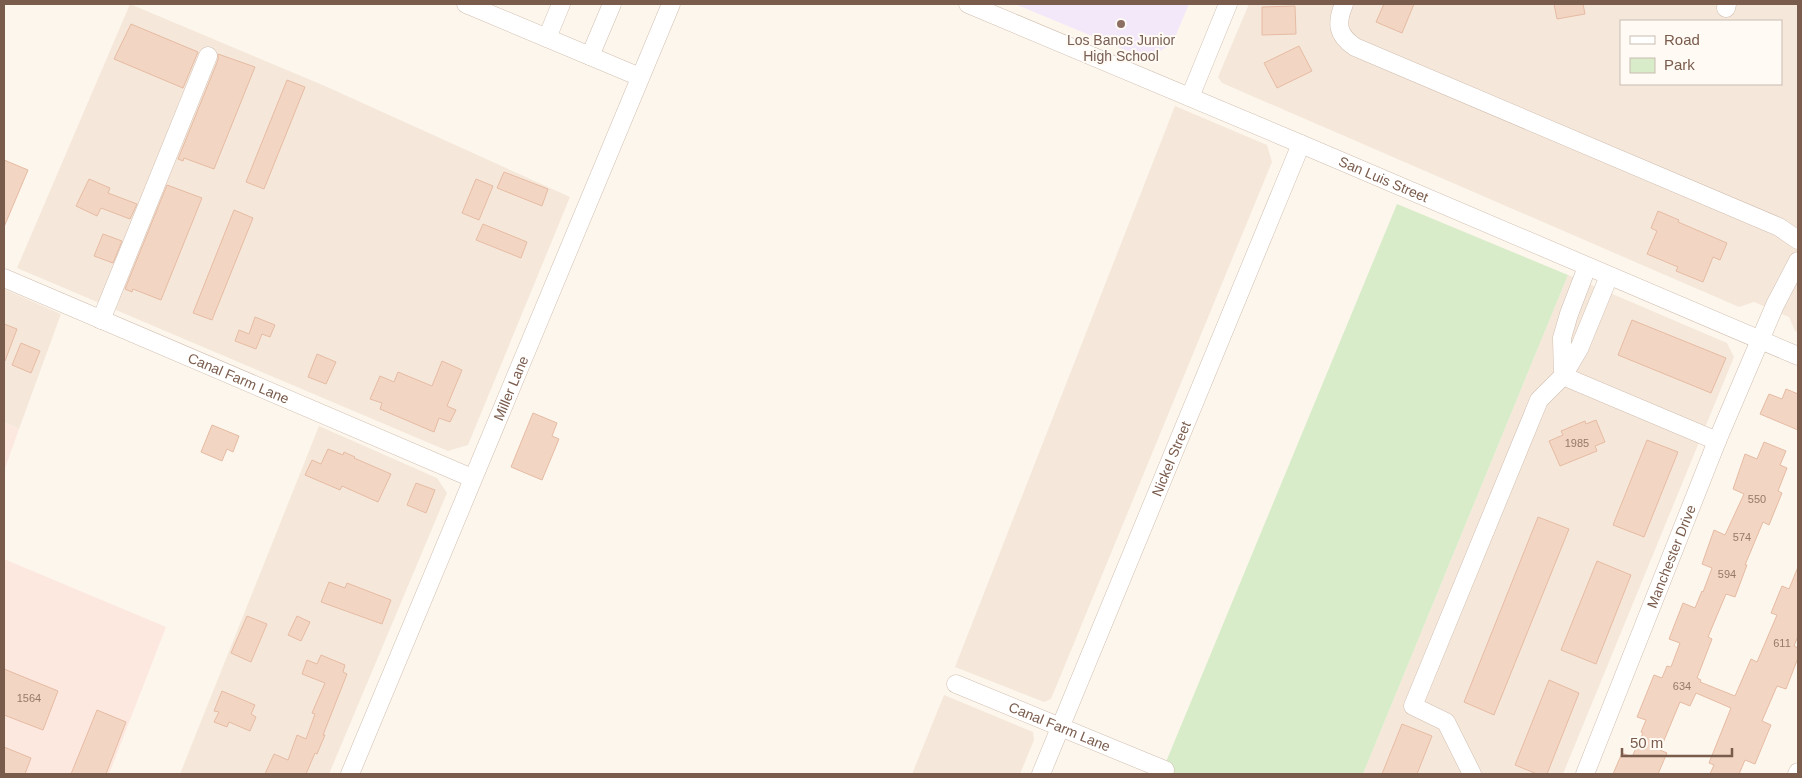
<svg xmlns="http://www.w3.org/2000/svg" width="1802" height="778" viewBox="0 0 1802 778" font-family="Arial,sans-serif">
	<rect width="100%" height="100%" fill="#fdf6ec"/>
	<path fill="#f5e8da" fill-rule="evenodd" d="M 130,4 L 325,86 L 570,197 L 468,445 L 448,451 L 17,268 Z
		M 1249,4 L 1798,4 L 1798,332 L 1795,331 L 1789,317 L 1754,302 L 1739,307 L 1222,83 L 1218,77 ZM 1621,21 L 1781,21 L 1781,84 L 1621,84 Z
		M 1175,106 L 1267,145 L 1272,162 L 1051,699 L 1044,702 L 955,667 Z
		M 1568,275 L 1727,343 L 1734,357 L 1563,774 L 1363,774 Z
		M 4,289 L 61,314 L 19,429 L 4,422 Z
		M 319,426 L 437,478 L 447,493 L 329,774 L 180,774 Z
		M 944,695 L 1033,732 L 1034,740 L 1020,774 L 912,774 Z"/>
	<path fill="#fde8e0" d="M 4,422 L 19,429 L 4,471 Z
		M 4,559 L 166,627 L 109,774 L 4,774 Z"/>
	<path fill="#f3e8fa" d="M 1015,4 L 1189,4 L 1172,44 L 1147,59 Z"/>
	<path fill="#d8ecc9" d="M 1397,204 L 1568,275 L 1363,774 L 1161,774 Z"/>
	<path fill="#f3d5c3" stroke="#e6bba3" d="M 1384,4 L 1414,4 L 1402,33 L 1376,22 Z
		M 1554,4 L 1583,4 L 1585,14 L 1557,19 Z
		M 1295,6 L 1296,34 L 1262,35 L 1262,7 Z
		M 131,24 L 198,52 L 183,88 L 114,59 Z
		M 1299,46 L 1312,71 L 1277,88 L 1264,63 Z
		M 218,54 L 255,67 L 214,169 L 184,158 L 183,161 L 178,159 L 218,60 Z
		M 287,80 L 305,87 L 264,189 L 246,182 Z
		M 4,160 L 28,170 L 4,227 Z
		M 504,172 L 548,189 L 542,206 L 497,188 Z
		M 89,179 L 110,188 L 108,193 L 137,204 L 130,219 L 101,208 L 97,216 L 76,206 Z
		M 476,179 L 493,186 L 479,220 L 462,213 Z
		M 167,185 L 202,198 L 161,300 L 133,289 L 132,292 L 125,289 Z
		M 234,210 L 253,218 L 212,320 L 193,313 Z
		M 1658,211 L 1679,220 L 1678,222 L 1727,243 L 1720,260 L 1713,257 L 1703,282 L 1676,271 L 1678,267 L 1647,254 L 1657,231 L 1651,228 Z
		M 483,224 L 527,242 L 521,258 L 476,240 Z
		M 103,234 L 122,241 L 113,263 L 94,256 Z
		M 255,317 L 275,325 L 270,337 L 262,334 L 256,349 L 235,341 L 239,330 L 249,334 Z
		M 1632,320 L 1726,358 L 1711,393 L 1618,355 Z
		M 4,324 L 17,329 L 5,361 L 4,360 Z
		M 21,343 L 40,351 L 31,373 L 12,365 Z
		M 317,354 L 336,362 L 326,384 L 308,377 Z
		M 442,361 L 462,370 L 447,406 L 456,410 L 450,422 L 439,418 L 434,432 L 380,409 L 382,403 L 370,399 L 380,376 L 394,382 L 398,372 L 432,386 Z
		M 1786,389 L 1798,394 L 1798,430 L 1760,414 L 1769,394 L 1782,399 Z
		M 533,413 L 557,423 L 552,436 L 559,439 L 542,480 L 511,467 Z
		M 1596,420 L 1605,442 L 1595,446 L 1597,451 L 1560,466 L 1549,441 L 1563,435 L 1561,431 L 1585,421 L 1586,424 Z
		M 212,425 L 239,436 L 233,452 L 227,449 L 222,461 L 201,452 Z
		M 1647,440 L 1678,452 L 1644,537 L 1613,525 Z
		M 1764,442 L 1786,451 L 1780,465 L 1787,468 L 1778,491 L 1782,493 L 1769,525 L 1763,522 L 1745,565 L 1747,565 L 1735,597 L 1726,594 L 1708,637 L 1712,639 L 1697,678 L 1701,680 L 1700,682 L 1735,696 L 1751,659 L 1757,662 L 1777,615 L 1771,613 L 1782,586 L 1789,589 L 1798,567 L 1798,636 L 1794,646 L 1798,648 L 1798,658 L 1786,689 L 1777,686 L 1762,721 L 1771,725 L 1755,764 L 1745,760 L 1739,774 L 1710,774 L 1714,765 L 1709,763 L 1731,708 L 1696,693 L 1690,706 L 1680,702 L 1660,750 L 1667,753 L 1658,774 L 1613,774 L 1622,753 L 1632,757 L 1643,733 L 1641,732 L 1646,720 L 1637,717 L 1654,675 L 1662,678 L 1667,666 L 1671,667 L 1680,643 L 1669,639 L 1683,603 L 1695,608 L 1702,591 L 1703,592 L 1712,568 L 1702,564 L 1714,530 L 1725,535 L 1744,494 L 1733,489 L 1745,454 L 1757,459 Z
		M 328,449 L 343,455 L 344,452 L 355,457 L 354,458 L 391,474 L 378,502 L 342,486 L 340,490 L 305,475 L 312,460 L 321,464 Z
		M 416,483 L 435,490 L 426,513 L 407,505 Z
		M 1538,517 L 1569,529 L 1494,715 L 1464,702 Z
		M 1597,561 L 1631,575 L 1596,664 L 1561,650 Z
		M 329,582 L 345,588 L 347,583 L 391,600 L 382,624 L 321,602 Z
		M 247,616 L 267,624 L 251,662 L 231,653 Z
		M 297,616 L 310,622 L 301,641 L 288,635 Z
		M 321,655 L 345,665 L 343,672 L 347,674 L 323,735 L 325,735 L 317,754 L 315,753 L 306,774 L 265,774 L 274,754 L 288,760 L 297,735 L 306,739 L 315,714 L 312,713 L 325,683 L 302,674 L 307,660 L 317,664 Z
		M 4,669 L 58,691 L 43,730 L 4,715 Z
		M 1549,680 L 1579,693 L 1547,774 L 1537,774 L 1515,765 Z
		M 222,691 L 255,705 L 251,714 L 256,717 L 250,731 L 229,722 L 227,727 L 214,722 L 219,712 L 214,711 Z
		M 97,710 L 126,722 L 106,774 L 71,774 Z
		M 1402,724 L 1432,736 L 1417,774 L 1382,774 Z
		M 4,747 L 31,758 L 25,774 L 4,774 Z"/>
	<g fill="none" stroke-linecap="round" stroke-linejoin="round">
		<g stroke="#d1beb0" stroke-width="19">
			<g id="minor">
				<path d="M 466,4 L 640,77"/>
				<path id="s1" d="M 968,4 L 1301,144 L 1798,356"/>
				<path d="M 1344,4 C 1336,23 1337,35 1355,47 L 1779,227 L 1798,240"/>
				<path d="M 1726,8 L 1727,4"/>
				<path d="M 547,38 L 561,4"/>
				<path d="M 590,56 L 612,4"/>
				<path d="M 1190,97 L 1228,4"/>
				<path d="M 1587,267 L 1569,314 L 1562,338 L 1563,376 L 1579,349 L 1609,276"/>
				<path id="s2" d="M 4,278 L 472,478"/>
				<path d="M 101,320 L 208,56"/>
				<path id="s3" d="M 956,684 L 1165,770"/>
				<path id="s4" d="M 350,774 L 671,4"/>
				<path id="s5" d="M 1041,774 L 1301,144"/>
				<path d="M 1472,774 L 1446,722 L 1413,706 L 1539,400 L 1563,376 L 1717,441"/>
				<path id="s6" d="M 1585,774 L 1717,441 L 1775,305 L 1798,261"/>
				<path d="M 1797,774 L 1798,772"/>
			</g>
		</g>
		<use href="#minor" stroke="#fff" stroke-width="18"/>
	</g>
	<circle fill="#8d6e63" stroke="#fffaf3" stroke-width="2" cx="1121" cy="24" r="5"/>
	<g text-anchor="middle" stroke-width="4" stroke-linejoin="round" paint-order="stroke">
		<g font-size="11" fill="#987a6a">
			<text x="1577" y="447">1985</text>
			<text x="1757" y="503">550</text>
			<text x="1742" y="541">574</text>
			<text x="1727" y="578">594</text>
			<text x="1782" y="647">611</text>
			<text x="1682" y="690">634</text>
			<text x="29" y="702">1564</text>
		</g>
		<g font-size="14" fill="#785e54" stroke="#fffaf3">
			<text x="1121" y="45">Los Banos Junior<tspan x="1121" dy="16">High School</tspan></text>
		</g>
		<g font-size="14" fill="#7a5c4d" stroke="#fffaf3">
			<text dy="5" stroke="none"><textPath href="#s1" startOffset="451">San Luis Street</textPath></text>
			<text dy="5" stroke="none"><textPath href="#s2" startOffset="255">Canal Farm Lane</textPath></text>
			<text dy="5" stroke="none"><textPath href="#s4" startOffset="418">Miller Lane</textPath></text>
			<text dy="5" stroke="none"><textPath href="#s5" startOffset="341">Nickel Street</textPath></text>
			<text dy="5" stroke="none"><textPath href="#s6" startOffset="234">Manchester Drive</textPath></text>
			<text dy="5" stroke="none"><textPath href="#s3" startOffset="112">Canal Farm Lane</textPath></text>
		</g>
	</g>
	<rect width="1802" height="778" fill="none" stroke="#7a5c4d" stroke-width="10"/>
	<rect x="1620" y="20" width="162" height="65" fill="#fffaf3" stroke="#cabbb1"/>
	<rect x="1630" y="36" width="25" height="8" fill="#ffffff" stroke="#cabbb1"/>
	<text x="1664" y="45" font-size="15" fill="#7a5c4d">Road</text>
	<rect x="1630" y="58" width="25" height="15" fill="#d8ecc9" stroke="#cabbb1"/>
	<text x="1664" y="70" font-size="15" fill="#7a5c4d">Park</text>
	<path d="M1622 748v8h110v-8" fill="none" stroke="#7a5c4d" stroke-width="2.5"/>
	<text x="1630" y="748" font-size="15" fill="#7a5c4d" stroke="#fffaf3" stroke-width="4" paint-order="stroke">50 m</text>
</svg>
